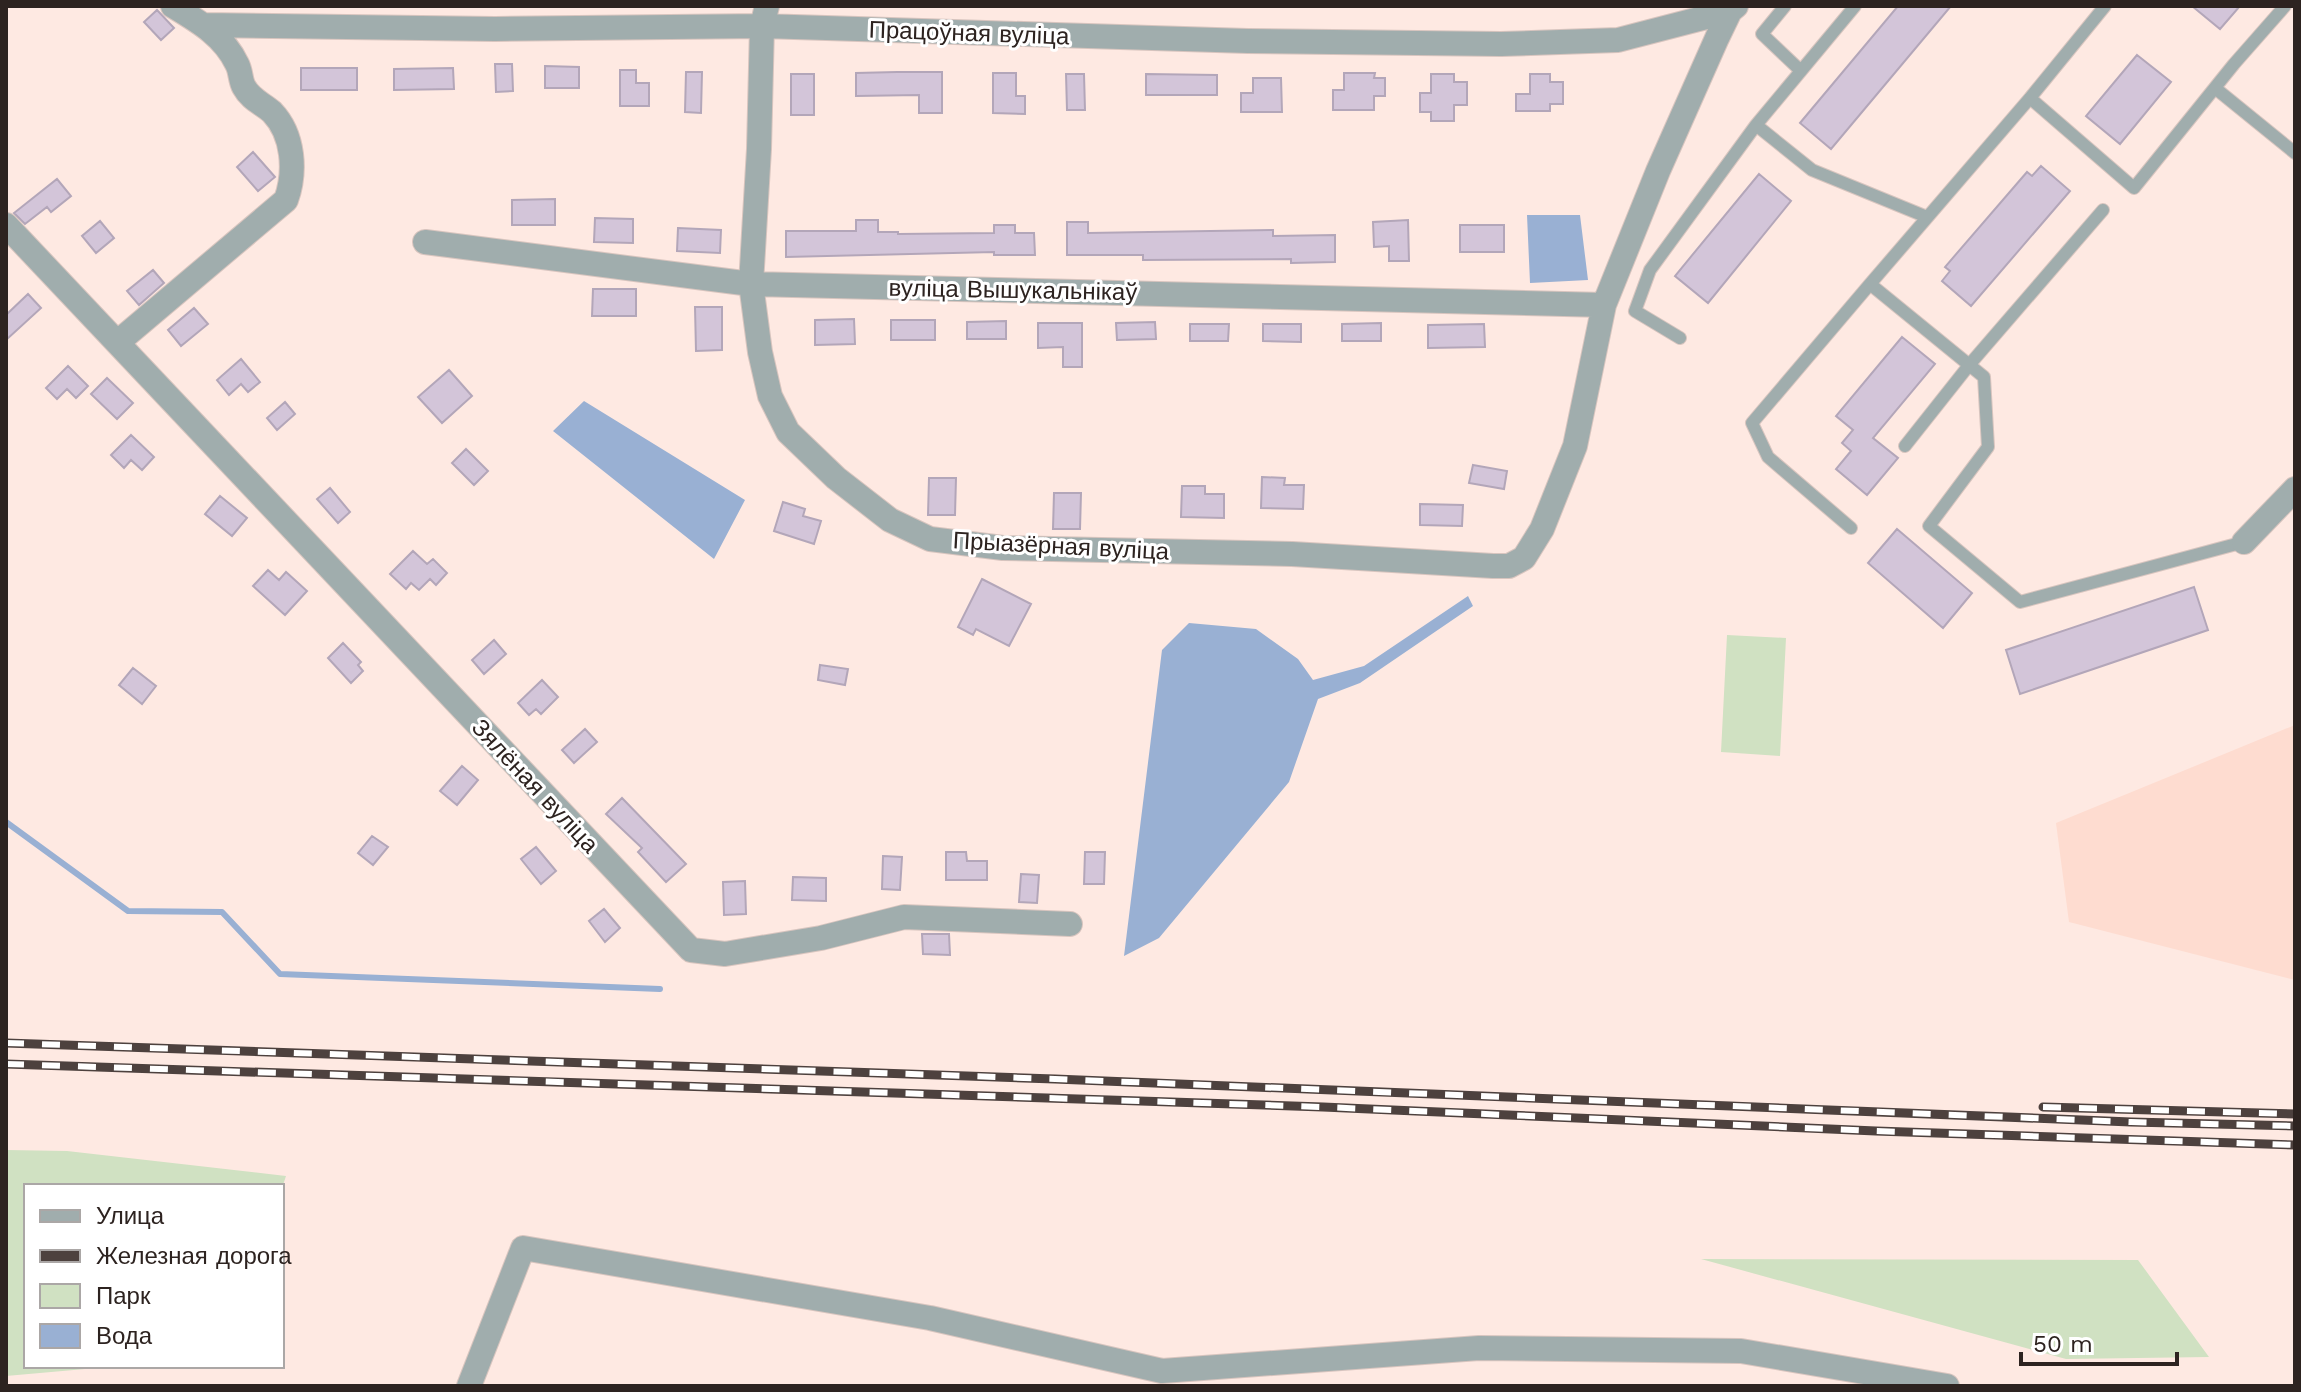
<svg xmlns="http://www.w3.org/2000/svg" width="2301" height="1392" viewBox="0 0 2301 1392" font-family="'Work Sans',sans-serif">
	<rect width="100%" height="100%" fill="#fee9e2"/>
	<path fill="#fedcd0" d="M 2295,725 L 2295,980 L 2069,922 L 2056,823 Z"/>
	<path fill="#d0e1c2" d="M 1727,635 L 1786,638 L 1780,756 L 1721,752 Z
		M 6,1150 L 67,1151 L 286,1176 L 282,1188 L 26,1186 L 26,1366 L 119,1366 L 6,1376 Z
		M 1701,1259 L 2138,1260 L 2209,1357 L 2066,1359 Z"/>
	<path fill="#99b0d3" d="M 1527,215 L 1580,215 L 1588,280 L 1530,283 Z
		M 584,401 L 745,500 L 714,559 L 553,431 Z
		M 1468,596 L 1473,606 L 1360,683 L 1318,699 L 1289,782 L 1159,938 L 1124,956 L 1162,650 L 1189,623 L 1256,629 L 1298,659 L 1313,680 L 1364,666 Z"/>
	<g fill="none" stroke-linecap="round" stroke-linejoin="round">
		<path stroke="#99b0d3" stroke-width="6" d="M 6,822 L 128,911 L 222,912 L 280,974 L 660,989"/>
	</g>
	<path fill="#d3c5d9" stroke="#b3a6b9" stroke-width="2" d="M 1898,6 L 1951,6 L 1831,149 L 1800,123 Z
		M 2192,6 L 2240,6 L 2220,29 Z
		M 157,10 L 174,28 L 161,40 L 144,22 Z
		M 2137,55 L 2171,82 L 2120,144 L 2086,116 Z
		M 495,64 L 512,64 L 513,91 L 496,92 Z
		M 545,66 L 579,67 L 579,88 L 545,88 Z
		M 301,68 L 357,68 L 357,90 L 301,90 Z
		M 453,68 L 454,89 L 394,90 L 394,69 Z
		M 620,70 L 636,70 L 636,83 L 649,83 L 649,106 L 620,106 Z
		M 686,72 L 702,72 L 701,113 L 685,112 Z
		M 897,72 L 942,72 L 942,113 L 919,113 L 919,95 L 856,96 L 856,73 Z
		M 993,73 L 1016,73 L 1016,96 L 1025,96 L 1025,114 L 993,113 Z
		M 1344,73 L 1375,73 L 1374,78 L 1385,78 L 1385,96 L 1374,96 L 1374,110 L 1333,110 L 1333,90 L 1344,90 Z
		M 791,74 L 814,74 L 814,115 L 791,115 Z
		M 1066,74 L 1084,74 L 1085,110 L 1067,110 Z
		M 1146,74 L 1217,75 L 1217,95 L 1146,95 Z
		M 1431,74 L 1454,74 L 1454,82 L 1467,82 L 1467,105 L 1454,105 L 1454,121 L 1431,121 L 1431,112 L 1420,112 L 1420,93 L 1431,93 Z
		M 1530,74 L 1550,74 L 1550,82 L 1563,82 L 1563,104 L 1550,104 L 1550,111 L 1516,111 L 1516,94 L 1530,94 Z
		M 1253,78 L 1281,78 L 1282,112 L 1241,112 L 1241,93 L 1253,93 Z
		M 253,152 L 275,177 L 258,191 L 237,167 Z
		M 2041,166 L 2070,191 L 1971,306 L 1942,281 L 1950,271 L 1945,267 L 2027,172 L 2032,176 Z
		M 1759,174 L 1791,201 L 1708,303 L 1675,276 Z
		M 57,179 L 71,196 L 51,212 L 47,207 L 25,224 L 14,213 Z
		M 555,199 L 555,225 L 512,225 L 512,200 Z
		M 595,218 L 633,219 L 633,243 L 594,242 Z
		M 856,220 L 878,220 L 878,232 L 898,232 L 898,234 L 994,233 L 994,225 L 1015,225 L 1015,233 L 1034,233 L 1035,255 L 994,255 L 994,252 L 786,257 L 786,231 L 856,231 Z
		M 1408,220 L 1409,261 L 1389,261 L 1389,246 L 1374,247 L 1373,222 Z
		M 100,221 L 114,238 L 96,253 L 82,236 Z
		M 1067,222 L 1088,222 L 1088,233 L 1273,230 L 1273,236 L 1335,235 L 1335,262 L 1291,263 L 1291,259 L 1143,260 L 1143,255 L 1067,255 Z
		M 1460,225 L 1504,225 L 1504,252 L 1460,252 Z
		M 678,228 L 721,230 L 720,253 L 677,251 Z
		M 153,270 L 164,283 L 139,305 L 127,291 Z
		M 593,289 L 636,289 L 636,316 L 592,316 Z
		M 28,294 L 41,308 L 6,340 L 6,315 Z
		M 695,307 L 722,307 L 722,350 L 696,351 Z
		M 194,308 L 208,324 L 181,346 L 168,330 Z
		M 854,319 L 855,344 L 815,345 L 815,320 Z
		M 891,320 L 935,320 L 935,340 L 891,340 Z
		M 1006,321 L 1006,339 L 967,339 L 967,322 Z
		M 1155,322 L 1156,339 L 1117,340 L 1116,323 Z
		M 1038,323 L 1082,323 L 1082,367 L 1063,367 L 1063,347 L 1038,348 Z
		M 1381,323 L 1381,341 L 1342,341 L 1342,324 Z
		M 1190,324 L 1229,324 L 1228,341 L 1190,341 Z
		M 1263,324 L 1301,324 L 1301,342 L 1263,341 Z
		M 1484,324 L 1485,347 L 1428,348 L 1428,325 Z
		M 1902,337 L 1935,364 L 1873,438 L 1898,458 L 1867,495 L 1836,469 L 1851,451 L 1842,443 L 1853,430 L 1836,416 Z
		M 241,359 L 260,382 L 248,392 L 241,384 L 229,395 L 217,380 Z
		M 68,366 L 88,386 L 76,398 L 67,389 L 57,399 L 46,388 Z
		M 449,370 L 472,396 L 442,423 L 418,397 Z
		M 107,378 L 133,403 L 117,419 L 91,394 Z
		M 285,402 L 295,414 L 277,430 L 267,418 Z
		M 131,435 L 154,457 L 142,470 L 131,460 L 124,468 L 111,455 Z
		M 466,449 L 488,471 L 474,485 L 452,463 Z
		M 1473,465 L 1507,471 L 1504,489 L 1469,483 Z
		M 1262,477 L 1285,478 L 1284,485 L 1304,485 L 1303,509 L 1261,508 Z
		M 929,478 L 956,478 L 955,515 L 928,515 Z
		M 1182,486 L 1205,486 L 1205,494 L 1224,494 L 1224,518 L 1181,517 Z
		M 330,488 L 350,512 L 338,523 L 317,499 Z
		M 1054,493 L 1081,493 L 1080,529 L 1053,529 Z
		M 220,496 L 247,518 L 232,536 L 205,514 Z
		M 783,502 L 805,509 L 803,516 L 821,521 L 814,544 L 774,531 Z
		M 1420,504 L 1463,505 L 1462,526 L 1420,525 Z
		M 1897,529 L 1972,593 L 1943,628 L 1868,563 Z
		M 413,551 L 427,564 L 433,559 L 447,573 L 436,585 L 430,579 L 419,590 L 411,583 L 406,589 L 390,574 Z
		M 268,570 L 279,580 L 286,572 L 307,591 L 285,615 L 253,586 Z
		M 982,579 L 1031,604 L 1009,646 L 976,629 L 973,635 L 958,627 Z
		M 2194,587 L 2208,630 L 2020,694 L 2006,650 Z
		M 494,640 L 506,654 L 484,674 L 472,660 Z
		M 343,643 L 361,662 L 358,665 L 363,671 L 351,683 L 328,658 Z
		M 820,665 L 848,669 L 845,685 L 818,680 Z
		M 133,668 L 156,686 L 142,704 L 119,685 Z
		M 542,680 L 558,697 L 541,714 L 536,709 L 529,715 L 518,703 Z
		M 585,729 L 597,742 L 574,763 L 562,750 Z
		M 462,766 L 478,780 L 457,805 L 440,791 Z
		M 622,798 L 686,864 L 666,882 L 638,852 L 642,848 L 606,814 Z
		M 372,836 L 388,847 L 373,865 L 358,853 Z
		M 536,847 L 556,871 L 541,884 L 521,859 Z
		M 946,852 L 966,852 L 967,861 L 987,861 L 987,880 L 946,880 Z
		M 1085,852 L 1105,852 L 1104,884 L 1084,884 Z
		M 883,856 L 902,857 L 900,890 L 882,889 Z
		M 1021,874 L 1039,875 L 1037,903 L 1019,902 Z
		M 793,877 L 826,878 L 826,901 L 792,900 Z
		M 745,881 L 746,914 L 724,915 L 723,882 Z
		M 604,909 L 620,928 L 605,942 L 589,921 Z
		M 922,934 L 949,934 L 950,955 L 923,954 Z"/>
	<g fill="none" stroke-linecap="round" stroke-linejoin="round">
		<g stroke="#d8c5bf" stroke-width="14">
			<path id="lane" d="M 1785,6 L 1762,34 L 1801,71
				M 1855,6 L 1756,125 L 1812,170 L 1927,217
				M 2105,6 L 2030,98 L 1870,284 L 1984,377 L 1988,447 L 1929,526 L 2020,602 L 2244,542
				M 2215,88 L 2295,153
				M 2030,98 L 2134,188 L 2234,64 L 2285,6
				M 1680,338 L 1635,311 L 1650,270 L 1756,125
				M 1905,446 L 1970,364 L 2103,210
				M 1851,528 L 1768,457 L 1752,423 L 1870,284"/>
		</g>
		<g stroke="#d8c5bf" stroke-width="26">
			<path id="street" d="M 767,6 L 762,26 L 759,149 L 751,284 L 760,352 L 770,396 L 788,432 L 836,478 L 890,520 L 930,539 L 1003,548 L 1292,554 L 1493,566 L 1509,566 L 1524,558 L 1542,529 L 1575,446 L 1604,305 L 1658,171 L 1717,38 L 1730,11 L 1736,6
				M 204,25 L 495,29 L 762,26 L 1248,41 L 1501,44 L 1618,40 L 1730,11
				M 6,225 L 691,950 L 725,954 L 821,938 L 904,917 L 1070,924
				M 425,242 L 751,284 L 1604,305
				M 118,342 L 286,200 C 296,172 294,135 272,112 C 262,103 251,100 244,87 C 240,80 241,71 237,64 C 224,36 198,21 173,6
				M 2244,542 L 2295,489
				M 469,1386 L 523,1248 L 930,1318 L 1162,1371 L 1479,1348 L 1741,1351 L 1947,1386"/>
		</g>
		<use href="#lane" stroke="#a0adad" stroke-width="12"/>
		<use href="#street" stroke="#a0adad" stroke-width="24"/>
		<g stroke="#4d413e" stroke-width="9">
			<path id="rail" d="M 6,1043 L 1055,1079 L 2131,1122 L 2295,1126
				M 6,1064 L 1323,1107 L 1876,1131 L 2295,1145
				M 2043,1107 L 2295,1114"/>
		</g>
		<use href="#rail" stroke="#fff" stroke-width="6" stroke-dasharray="18" stroke-linecap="butt"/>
	</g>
	<g text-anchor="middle" stroke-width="6" stroke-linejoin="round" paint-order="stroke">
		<g font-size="24" fill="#2d2320" stroke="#fff">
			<text transform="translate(969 33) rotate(2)" y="8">Працоўная вуліца</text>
			<text transform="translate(1013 290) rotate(1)" y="8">вуліца Вышукальнікаў</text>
			<text transform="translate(1061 546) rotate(3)" y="8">Прыазёрная вуліца</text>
			<text transform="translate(535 786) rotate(47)" y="8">Зялёная вуліца</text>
		</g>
	</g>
	<rect width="2301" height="1392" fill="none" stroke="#2d2320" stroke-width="16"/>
	<rect x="24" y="1184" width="260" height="184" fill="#ffffff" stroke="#aba7a6" stroke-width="2"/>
	<rect x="40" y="1210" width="40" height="12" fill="#a0adad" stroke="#aba7a6" stroke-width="2"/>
	<text x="96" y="1224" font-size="24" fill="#2d2320">Улица</text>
	<rect x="40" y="1250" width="40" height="12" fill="#4d413e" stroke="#aba7a6" stroke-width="2"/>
	<text x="96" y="1264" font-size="24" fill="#2d2320">Железная дорога</text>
	<rect x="40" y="1284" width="40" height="24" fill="#d0e1c2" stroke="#aba7a6" stroke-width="2"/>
	<text x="96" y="1304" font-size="24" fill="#2d2320">Парк</text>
	<rect x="40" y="1324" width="40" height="24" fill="#99b0d3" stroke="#aba7a6" stroke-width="2"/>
	<text x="96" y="1344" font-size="24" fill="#2d2320">Вода</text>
	<path d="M2021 1352v12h156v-12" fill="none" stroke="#2d2320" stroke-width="4"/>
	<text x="2033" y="1352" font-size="24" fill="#2d2320" stroke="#ffffff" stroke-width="6" paint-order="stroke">50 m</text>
</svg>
